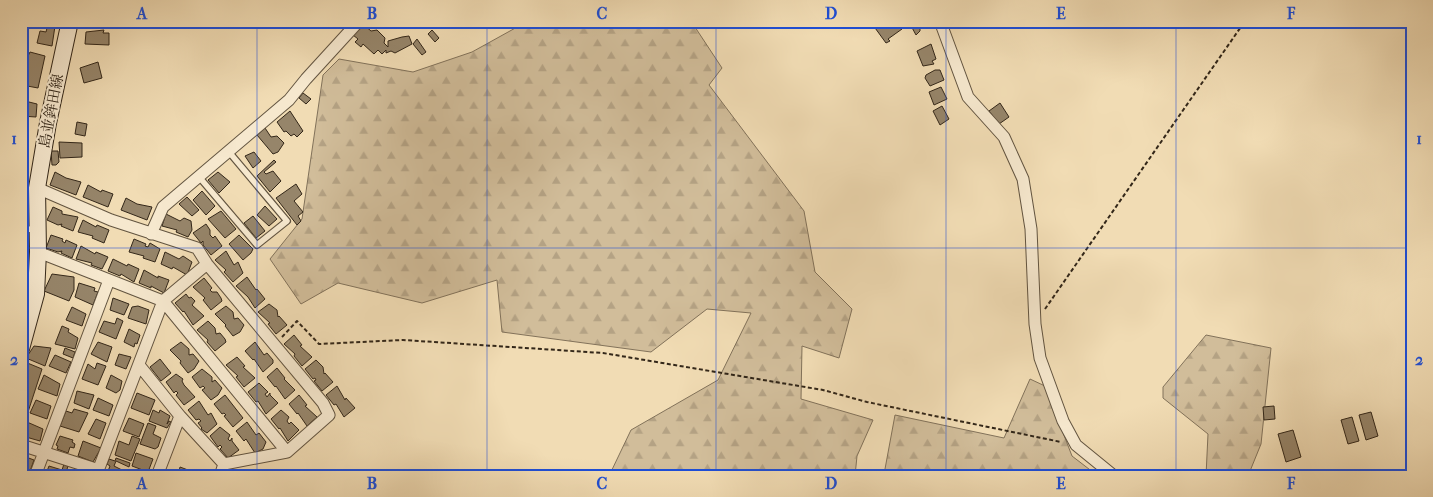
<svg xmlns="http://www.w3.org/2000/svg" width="1433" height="497" viewBox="0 0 1433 497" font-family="'IM FELL French Canon','Noto Serif JP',serif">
	<defs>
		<pattern id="forest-firs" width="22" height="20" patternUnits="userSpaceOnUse" patternTransform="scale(1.25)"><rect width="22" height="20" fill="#d1bd9a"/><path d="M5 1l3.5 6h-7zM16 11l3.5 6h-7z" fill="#b4a284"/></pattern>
	</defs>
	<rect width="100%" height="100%" fill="#f1dcb4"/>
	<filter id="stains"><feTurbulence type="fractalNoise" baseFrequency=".004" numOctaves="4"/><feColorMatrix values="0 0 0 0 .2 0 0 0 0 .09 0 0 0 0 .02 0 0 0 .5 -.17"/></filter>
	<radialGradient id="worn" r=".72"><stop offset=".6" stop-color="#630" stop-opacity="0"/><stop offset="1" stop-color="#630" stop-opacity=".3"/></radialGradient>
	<path fill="url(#forest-firs)" stroke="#82725a" d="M 528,21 L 691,21 L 722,68 L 709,85 L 804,211 L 815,272 L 852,309 L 839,358 L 802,346 L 801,399 L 873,420 L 857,456 L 855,476 L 609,476 L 631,430 L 718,380 L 751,313 L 707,309 L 651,352 L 502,332 L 497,280 L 422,303 L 338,283 L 301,304 L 270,259 L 302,219 L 323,75 L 339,59 L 413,72 L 472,52 Z
		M 1206,335 L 1271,348 L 1261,444 L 1248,476 L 1206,476 L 1208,434 L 1163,398 L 1163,387 Z
		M 1030,379 L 1045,386 L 1072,456 L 1098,476 L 880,476 L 885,469 L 895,415 L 1004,438 Z"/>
	<path fill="#96856a" stroke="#332719" d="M 870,21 L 897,21 L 902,29 L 888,39 L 890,41 L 886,43 Z
		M 926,21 L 920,26 L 920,31 L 916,35 L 909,22 Z
		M 48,24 L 55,26 L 52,46 L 37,43 L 40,31 L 46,32 Z
		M 363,24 L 371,31 L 377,30 L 385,38 L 384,43 L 388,47 L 388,41 L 402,37 L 409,36 L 412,44 L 395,53 L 391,51 L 386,53 L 386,50 L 382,54 L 378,50 L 374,54 L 363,44 L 361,47 L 355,42 L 358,39 L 353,35 Z
		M 104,30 L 103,33 L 109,33 L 109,45 L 85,44 L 86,32 Z
		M 432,30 L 439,38 L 435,42 L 428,34 Z
		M 417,39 L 426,52 L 422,55 L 413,44 Z
		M 931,44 L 936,59 L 932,61 L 934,64 L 923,66 L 917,51 Z
		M 30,52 L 45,56 L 38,88 L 22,85 L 26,60 Z
		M 98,62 L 102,78 L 84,83 L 80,68 Z
		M 935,70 L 940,70 L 944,80 L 930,86 L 925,78 L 926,75 Z
		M 941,87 L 947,99 L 934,105 L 929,92 Z
		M 303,93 L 311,99 L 306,104 L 299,98 Z
		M 21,100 L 37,104 L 36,117 L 21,116 Z
		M 1000,103 L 1009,117 L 999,124 L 989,111 Z
		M 942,106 L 949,119 L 940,125 L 933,111 Z
		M 290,111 L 303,131 L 297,137 L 294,134 L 291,136 L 286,131 L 284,132 L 277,122 Z
		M 77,122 L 87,124 L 85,136 L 75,134 Z
		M 265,128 L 271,137 L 277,136 L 284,143 L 278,152 L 273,154 L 257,135 Z
		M 59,142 L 82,143 L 82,157 L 60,158 Z
		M 51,151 L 58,151 L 59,162 L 56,165 L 52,165 Z
		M 254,152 L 261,161 L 253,168 L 245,156 Z
		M 274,160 L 276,162 L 264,172 L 266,174 L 273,171 L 281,181 L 270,192 L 257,176 Z
		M 21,161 L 27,162 L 26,176 L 21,175 Z
		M 55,172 L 66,178 L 81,182 L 76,195 L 50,185 Z
		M 218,172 L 230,182 L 219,193 L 208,180 Z
		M 296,184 L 302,194 L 294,201 L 303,212 L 298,216 L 301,221 L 297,225 L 276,198 Z
		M 88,185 L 101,192 L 102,190 L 113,194 L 108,207 L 83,197 Z
		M 202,191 L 215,206 L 206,215 L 193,200 Z
		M 187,197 L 199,210 L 192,216 L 179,204 Z
		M 126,198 L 137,204 L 152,207 L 147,220 L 121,210 Z
		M 21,201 L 27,201 L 27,214 L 21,214 Z
		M 265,206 L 277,219 L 269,226 L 257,215 Z
		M 53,207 L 62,211 L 62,214 L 78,217 L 73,231 L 61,226 L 62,224 L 58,225 L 47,220 Z
		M 221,211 L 236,229 L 225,238 L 208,219 Z
		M 166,214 L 180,221 L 184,218 L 191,221 L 192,230 L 188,237 L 176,232 L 177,230 L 162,226 Z
		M 253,216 L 265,231 L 256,238 L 244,223 Z
		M 83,220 L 96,227 L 97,225 L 109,230 L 104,243 L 92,238 L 93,236 L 78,232 Z
		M 206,224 L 210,230 L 210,235 L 213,238 L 215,236 L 222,246 L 211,255 L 203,245 L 203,241 L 201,243 L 193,233 Z
		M 51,235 L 63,239 L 62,241 L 65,243 L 66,240 L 77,245 L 72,258 L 61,253 L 62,251 L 58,252 L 46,248 Z
		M 239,235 L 253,249 L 251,253 L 243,260 L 229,244 Z
		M 134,239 L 146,244 L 145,246 L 148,247 L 150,243 L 160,249 L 155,262 L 143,258 L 144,256 L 129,252 Z
		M 81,246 L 95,254 L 96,252 L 108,257 L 102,269 L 91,265 L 92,263 L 76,259 Z
		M 226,251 L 234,265 L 238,262 L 243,273 L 233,282 L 224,272 L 226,270 L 215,260 Z
		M 165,252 L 179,259 L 183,256 L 192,262 L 187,275 L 173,267 L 172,269 L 161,264 Z
		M 113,259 L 127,266 L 128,264 L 139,269 L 134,282 L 121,274 L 120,276 L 108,271 Z
		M 144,270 L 158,278 L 158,276 L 169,280 L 164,293 L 151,286 L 151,288 L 139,283 Z
		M 52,274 L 74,277 L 74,290 L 69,301 L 44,291 Z
		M 247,277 L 256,290 L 257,289 L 265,299 L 255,308 L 248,297 L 236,286 Z
		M 204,278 L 212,288 L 210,290 L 212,292 L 217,292 L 221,298 L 222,301 L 211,310 L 203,300 L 205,298 L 193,287 Z
		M 79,283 L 95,288 L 94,291 L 98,292 L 93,305 L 75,297 Z
		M 186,294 L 189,298 L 191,297 L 195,301 L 192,305 L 204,316 L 193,325 L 184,311 L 183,312 L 175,303 Z
		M 113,298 L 129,304 L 124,315 L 110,310 Z
		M 269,304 L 277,310 L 278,317 L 279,316 L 287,325 L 276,334 L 268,324 L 270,323 L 258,312 Z
		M 138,306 L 149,310 L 146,324 L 128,318 L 132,307 Z
		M 226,306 L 233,312 L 234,319 L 238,318 L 244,325 L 240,332 L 233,336 L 225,326 L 226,325 L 215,314 Z
		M 72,307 L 86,314 L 82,326 L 66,320 Z
		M 117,318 L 123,321 L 116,339 L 99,332 L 104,321 L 115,324 Z
		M 208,321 L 215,328 L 216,334 L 220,333 L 225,339 L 226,342 L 215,351 L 207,342 L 208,340 L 197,330 Z
		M 62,326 L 69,329 L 68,332 L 78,338 L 75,349 L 55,344 Z
		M 129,329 L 140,335 L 137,344 L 135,343 L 134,347 L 124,342 Z
		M 294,335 L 302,345 L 300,346 L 312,357 L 302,366 L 294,356 L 295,354 L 284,344 Z
		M 98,342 L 112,347 L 107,362 L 91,354 Z
		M 181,342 L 189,349 L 189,355 L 193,354 L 199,361 L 194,369 L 188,373 L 180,363 L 181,361 L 170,350 Z
		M 255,342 L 264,355 L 267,353 L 273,360 L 273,363 L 263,372 L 254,359 L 253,360 L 245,351 Z
		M 34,346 L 51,348 L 45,366 L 26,358 Z
		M 65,348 L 75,352 L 73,358 L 63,354 Z
		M 119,354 L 131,357 L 126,369 L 115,365 Z
		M 55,355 L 71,362 L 66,373 L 49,366 Z
		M 237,357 L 245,366 L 243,367 L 255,378 L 244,387 L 236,377 L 238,376 L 226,365 Z
		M 160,359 L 171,373 L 161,381 L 150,367 Z
		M 316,360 L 323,367 L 324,374 L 325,373 L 333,382 L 322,391 L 314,381 L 316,380 L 315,378 L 313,379 L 305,369 Z
		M 25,362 L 42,369 L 28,412 L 21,409 L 21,393 L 24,389 L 21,386 L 28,373 L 22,370 Z
		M 97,363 L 106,366 L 98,385 L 82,379 L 88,364 L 95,369 Z
		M 277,368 L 285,378 L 284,379 L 295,390 L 285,399 L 276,386 L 275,387 L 267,377 Z
		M 202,369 L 212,377 L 212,382 L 215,380 L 222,388 L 218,395 L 211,400 L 202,390 L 205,388 L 203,386 L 200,388 L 192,377 Z
		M 176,374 L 183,379 L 182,381 L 184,385 L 195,397 L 184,405 L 176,395 L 178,393 L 176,391 L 174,393 L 166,382 Z
		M 44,375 L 60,384 L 57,396 L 38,389 Z
		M 111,375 L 122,381 L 120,390 L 116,393 L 106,388 Z
		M 259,383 L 268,392 L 265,394 L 267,397 L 270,393 L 270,395 L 278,403 L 266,414 L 258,401 L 256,402 L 248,392 Z
		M 337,386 L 345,400 L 346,398 L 355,408 L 344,417 L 336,404 L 334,405 L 326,395 Z
		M 77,391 L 94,395 L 89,409 L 74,403 Z
		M 137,393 L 155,400 L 149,415 L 131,408 Z
		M 225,395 L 243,418 L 233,427 L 224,416 L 226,415 L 224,413 L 222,414 L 214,404 Z
		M 299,395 L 307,405 L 305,406 L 317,417 L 307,426 L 298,413 L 297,414 L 289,404 Z
		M 98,398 L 113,405 L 109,416 L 93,410 Z
		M 36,400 L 51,406 L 47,419 L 30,413 Z
		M 199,401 L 208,415 L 211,413 L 217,424 L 207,433 L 201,429 L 202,428 L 198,423 L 201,421 L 199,419 L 196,420 L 188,410 Z
		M 1274,406 L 1275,419 L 1264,420 L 1263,407 Z
		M 74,409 L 88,413 L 79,432 L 60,426 L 66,411 L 72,413 Z
		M 153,410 L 159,413 L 160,410 L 170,416 L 167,424 L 169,421 L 171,422 L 167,428 L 149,421 Z
		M 281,410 L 289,417 L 287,421 L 289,424 L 291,422 L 299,430 L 288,441 L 280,428 L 279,429 L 271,419 Z
		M 1371,412 L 1378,436 L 1366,440 L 1359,415 Z
		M 1352,417 L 1359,441 L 1348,444 L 1341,420 Z
		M 129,418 L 144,424 L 139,437 L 123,431 Z
		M 96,419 L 106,423 L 100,439 L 88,434 Z
		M 27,422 L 43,429 L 40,441 L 26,437 L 27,433 L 23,430 Z
		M 247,422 L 256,435 L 259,433 L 266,442 L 263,449 L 255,453 L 246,439 L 244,441 L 236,431 Z
		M 148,423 L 156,426 L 153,434 L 161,438 L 158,447 L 155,449 L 140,444 Z
		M 220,427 L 230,435 L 228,439 L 230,441 L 232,438 L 232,441 L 239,450 L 228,458 L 220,449 L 222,447 L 220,445 L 218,447 L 210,436 Z
		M 1293,430 L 1301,457 L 1286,462 L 1278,434 Z
		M 60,436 L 73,440 L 72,442 L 75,444 L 74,448 L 70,447 L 68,453 L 57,449 L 58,446 L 56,445 Z
		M 132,436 L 140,439 L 131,461 L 115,455 L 119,441 L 129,445 Z
		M 83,441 L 101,448 L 93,462 L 78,456 Z
		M 21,449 L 28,452 L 26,457 L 34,460 L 29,474 L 21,472 Z
		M 136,453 L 153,459 L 148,472 L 132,466 Z
		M 116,458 L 130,463 L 129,467 L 116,461 L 114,466 L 126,472 L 125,476 L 106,476 L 110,466 L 107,464 L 109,459 L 115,461 Z
		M 64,464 L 68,466 L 65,476 L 45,476 L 49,466 L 62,470 Z
		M 180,467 L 196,473 L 198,471 L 207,474 L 178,476 Z"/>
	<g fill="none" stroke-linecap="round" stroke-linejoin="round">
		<g stroke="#625440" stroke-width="8">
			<path id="lane" d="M 200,178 L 257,245 L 287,221 L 229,152
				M 21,228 L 35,230"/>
		</g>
		<g stroke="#625440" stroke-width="13">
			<path id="street" d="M 940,21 L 968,97 L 1004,137 L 1023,179 L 1031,229 L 1035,324 L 1040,358 L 1063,421 L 1076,445 L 1114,476
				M 37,188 L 111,220 L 197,248 L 207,264 L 323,403 L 329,415 L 287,452 L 224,464 L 220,476
				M 151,234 L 163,207 L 289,100 L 306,79 L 359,21
				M 38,252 L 163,301 L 287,452
				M 139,365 L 180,416 L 157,476
				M 180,416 L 224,464
				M 21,445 L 99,470
				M 35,476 L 109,280
				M 96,476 L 163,301 L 207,264"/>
		</g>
		<g stroke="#332719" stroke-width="18">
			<path id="secondary" d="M 21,349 L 36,294 L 38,252 L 37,188 L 48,123 L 70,21"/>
		</g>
		<path stroke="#332719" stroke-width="2" stroke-dasharray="4 2.5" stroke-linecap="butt" d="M 1045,309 L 1245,21
			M 282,337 L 297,321 L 319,344 L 403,340 L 603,353 L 823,390 L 867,402 L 1061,442"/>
		<use href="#lane" stroke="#f6e8ce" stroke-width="5.5"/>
		<use href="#street" stroke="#f6e8ce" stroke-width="11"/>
		<use href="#secondary" stroke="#f6e8ce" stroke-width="16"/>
	</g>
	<path fill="none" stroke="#1d4ed8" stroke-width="1" stroke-opacity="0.55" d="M 257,21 L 257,476M 487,21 L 487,476M 716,21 L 716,476M 946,21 L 946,476M 1176,21 L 1176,476M 21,248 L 1412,248"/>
	<g text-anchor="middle" stroke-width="4" stroke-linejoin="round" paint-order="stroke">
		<g font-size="15" fill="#332719" stroke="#f6e8ce">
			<text transform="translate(51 111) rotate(-79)" y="5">島並鉾田線</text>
		</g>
	</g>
	<rect width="1433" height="497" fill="none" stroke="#f1dcb4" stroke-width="55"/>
	<rect x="28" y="28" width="1378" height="442" fill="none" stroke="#1d4ed8" stroke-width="2"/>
	<g font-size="16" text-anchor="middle" font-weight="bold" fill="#1d4ed8">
		<text x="142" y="19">A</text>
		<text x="372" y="19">B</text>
		<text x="602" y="19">C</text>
		<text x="831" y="19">D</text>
		<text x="1061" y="19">E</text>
		<text x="1291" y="19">F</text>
		<text x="14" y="144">1</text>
		<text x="1419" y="144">1</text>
		<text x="14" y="365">2</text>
		<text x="1419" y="365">2</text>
		<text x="142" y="489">A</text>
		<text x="372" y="489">B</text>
		<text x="602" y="489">C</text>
		<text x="831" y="489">D</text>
		<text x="1061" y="489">E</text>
		<text x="1291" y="489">F</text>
	</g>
	<rect width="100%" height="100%" filter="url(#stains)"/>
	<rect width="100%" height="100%" fill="url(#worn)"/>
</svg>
